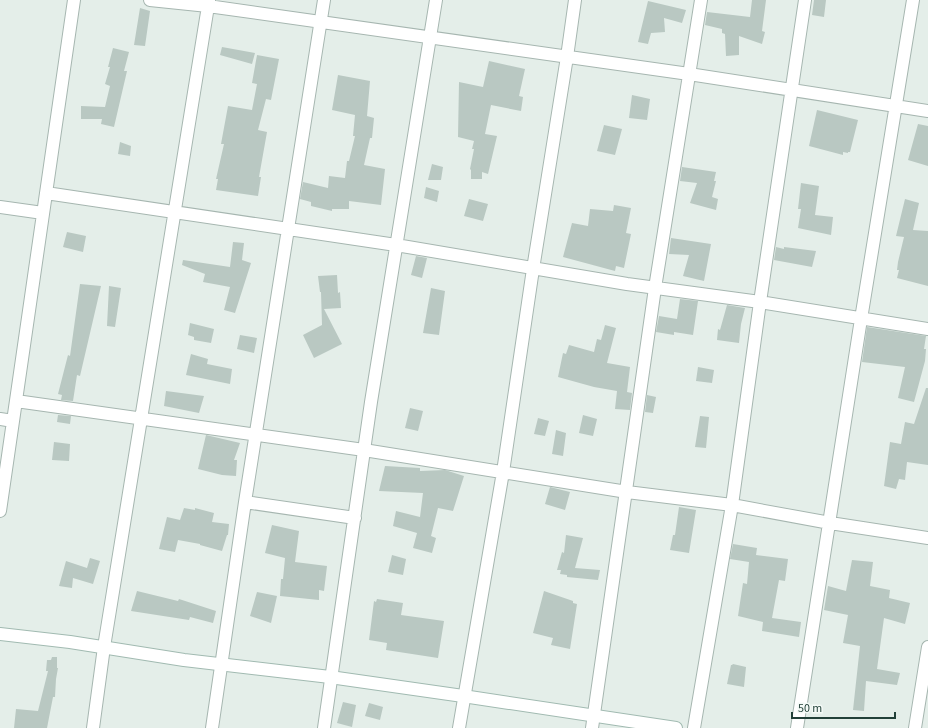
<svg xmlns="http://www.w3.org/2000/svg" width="928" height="728" viewBox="0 0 928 728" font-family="'Source Sans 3',sans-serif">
	<rect width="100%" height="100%" fill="#e4eee9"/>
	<path fill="#b9c8c2" d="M 752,0 L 766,0 L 762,31 L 765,32 L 762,44 L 739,36 L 739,55 L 726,56 L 725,34 L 722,33 L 722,29 L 705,25 L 707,12 L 750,17 Z
		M 814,0 L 826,0 L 824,17 L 812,15 Z
		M 648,1 L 686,10 L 682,23 L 664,18 L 665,32 L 651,33 L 648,44 L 638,42 Z
		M 140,8 L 150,11 L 145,46 L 134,45 Z
		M 222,47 L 255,53 L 252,64 L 220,55 Z
		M 113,48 L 129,52 L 124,71 L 127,71 L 114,127 L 101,124 L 102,119 L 81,119 L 81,106 L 105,107 L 110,86 L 105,84 L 110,67 L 108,67 Z
		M 257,55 L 279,59 L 271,100 L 266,99 L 258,130 L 267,132 L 259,177 L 261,177 L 258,196 L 216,190 L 218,179 L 216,179 L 224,144 L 221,144 L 228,106 L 252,110 L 257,84 L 252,83 Z
		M 489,61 L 525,69 L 519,96 L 523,97 L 521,111 L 491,105 L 485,134 L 497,136 L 488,174 L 482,172 L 482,179 L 471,179 L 471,170 L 470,169 L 474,149 L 472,149 L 474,141 L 458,137 L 459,82 L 483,87 Z
		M 338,75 L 370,81 L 367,116 L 374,118 L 372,138 L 370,138 L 364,165 L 385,169 L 381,205 L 349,201 L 349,209 L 332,209 L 332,211 L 311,206 L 311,202 L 300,199 L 303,182 L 328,188 L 329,176 L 345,178 L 347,161 L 349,161 L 355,136 L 353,136 L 355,115 L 332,110 Z
		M 632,95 L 650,99 L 647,120 L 629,118 Z
		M 817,110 L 858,120 L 850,152 L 848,152 L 848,153 L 843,152 L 843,155 L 809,146 Z
		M 918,124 L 928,126 L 928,166 L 908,160 Z
		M 604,125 L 622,129 L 615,155 L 597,151 Z
		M 120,142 L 131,146 L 130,156 L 118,154 Z
		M 432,164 L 443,167 L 441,180 L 428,180 Z
		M 682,167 L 716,172 L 714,181 L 716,181 L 712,197 L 718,199 L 716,210 L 690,203 L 697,183 L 680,181 Z
		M 801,183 L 819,186 L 815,215 L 833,217 L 831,235 L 798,228 L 801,209 L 798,209 Z
		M 426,187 L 439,191 L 437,202 L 424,198 Z
		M 469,199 L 488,204 L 483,221 L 464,216 Z
		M 905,199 L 919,203 L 913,230 L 928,231 L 928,286 L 897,278 L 899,270 L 897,270 L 898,262 L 904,237 L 896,236 Z
		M 614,205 L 631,208 L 626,233 L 631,234 L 624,268 L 616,266 L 615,271 L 563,257 L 572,223 L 588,226 L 590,209 L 613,211 Z
		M 67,232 L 86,236 L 83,252 L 63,247 Z
		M 671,238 L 711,244 L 704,281 L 683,276 L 689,255 L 669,254 Z
		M 233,242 L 244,243 L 242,260 L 251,263 L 235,313 L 224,310 L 230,287 L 203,282 L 205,274 L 182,265 L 183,260 L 230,267 Z
		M 776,247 L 784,249 L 784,247 L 816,251 L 812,267 L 774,260 Z
		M 416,256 L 427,258 L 422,278 L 411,275 Z
		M 337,275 L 338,293 L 340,292 L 341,308 L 324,309 L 342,344 L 314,358 L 303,335 L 322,325 L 321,292 L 320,292 L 318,276 Z
		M 80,284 L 101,286 L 80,376 L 77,375 L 73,401 L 61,400 L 62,395 L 58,394 L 68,355 L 70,356 Z
		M 109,286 L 121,288 L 115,327 L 107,326 Z
		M 431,288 L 445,291 L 439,335 L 423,333 Z
		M 680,299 L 698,301 L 693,335 L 674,332 L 674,335 L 656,332 L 659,316 L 677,319 Z
		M 727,305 L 745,308 L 741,324 L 739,343 L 717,340 L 718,329 L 720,330 Z
		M 190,323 L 214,329 L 211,343 L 194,340 L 194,337 L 188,335 Z
		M 605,325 L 616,328 L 607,363 L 630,367 L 627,392 L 632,393 L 630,410 L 615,409 L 617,391 L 594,387 L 558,377 L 563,353 L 566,354 L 569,345 L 594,352 L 597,339 L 601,340 Z
		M 867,327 L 926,336 L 924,349 L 926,349 L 925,361 L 914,402 L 898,398 L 905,367 L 862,362 Z
		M 240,335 L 257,338 L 254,353 L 237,349 Z
		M 191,354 L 208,359 L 207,364 L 232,369 L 230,384 L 186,375 Z
		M 698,367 L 714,370 L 712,383 L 696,381 Z
		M 926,388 L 928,388 L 928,465 L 907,462 L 905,480 L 899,479 L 896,489 L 884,486 L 890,442 L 901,444 L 905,422 L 914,424 Z
		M 166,391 L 204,396 L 199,413 L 164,406 Z
		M 647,395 L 656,397 L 653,413 L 645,412 Z
		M 410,408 L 423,411 L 418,431 L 405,428 Z
		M 58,415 L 71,416 L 70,424 L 57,422 Z
		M 583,415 L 597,419 L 593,436 L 579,433 Z
		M 700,416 L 709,417 L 706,448 L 695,447 Z
		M 538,418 L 549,421 L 545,436 L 534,434 Z
		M 556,430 L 566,433 L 563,456 L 552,454 Z
		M 206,435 L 240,443 L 234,460 L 237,460 L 236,476 L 222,475 L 198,469 Z
		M 54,442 L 70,444 L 69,461 L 52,460 Z
		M 385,466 L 420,468 L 420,471 L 445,470 L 464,476 L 453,511 L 438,508 L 431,536 L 436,538 L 432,553 L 413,548 L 417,533 L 393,526 L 396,511 L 420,517 L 423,493 L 379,491 Z
		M 550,487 L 570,492 L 565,510 L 545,504 Z
		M 679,507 L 696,510 L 689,553 L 670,550 L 673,535 L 675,535 Z
		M 184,508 L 195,510 L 195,508 L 214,513 L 212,522 L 229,524 L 228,535 L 227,535 L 222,551 L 200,545 L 200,544 L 178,540 L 175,552 L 159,549 L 167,517 L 180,520 Z
		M 272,525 L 299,531 L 295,562 L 327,566 L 324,591 L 319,590 L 319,600 L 280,596 L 281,579 L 283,579 L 285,558 L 265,553 Z
		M 566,535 L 583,538 L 575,568 L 600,570 L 598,580 L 567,577 L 567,575 L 560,574 L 561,570 L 557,570 L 562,552 L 564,553 Z
		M 733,544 L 757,548 L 756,555 L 788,559 L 785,581 L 779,580 L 772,618 L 801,622 L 799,637 L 762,631 L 763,622 L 738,616 L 743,583 L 747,584 L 749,562 L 730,559 Z
		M 392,555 L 406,559 L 403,575 L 388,572 Z
		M 90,558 L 100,561 L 93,584 L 73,578 L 72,588 L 59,586 L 66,561 L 87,568 Z
		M 852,560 L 873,562 L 870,586 L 890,590 L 889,598 L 910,603 L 905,624 L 884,618 L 877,669 L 900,673 L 897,685 L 866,681 L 864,711 L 853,710 L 860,646 L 843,643 L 848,615 L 824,610 L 828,586 L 846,591 Z
		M 137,591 L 178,601 L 179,599 L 216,611 L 213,623 L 190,617 L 189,620 L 131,611 Z
		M 544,591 L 573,601 L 573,603 L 577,604 L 570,649 L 551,645 L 553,638 L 533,633 Z
		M 257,592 L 277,596 L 271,623 L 250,616 Z
		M 377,599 L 403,603 L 401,615 L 444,621 L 438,658 L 386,650 L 387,643 L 369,640 L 374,601 L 376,602 Z
		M 52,657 L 57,657 L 57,668 L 58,668 L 56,679 L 55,697 L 53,697 L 47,728 L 14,728 L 16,709 L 38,711 L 48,671 L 46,671 L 47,660 L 51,660 Z
		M 733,664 L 746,667 L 744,687 L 727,684 L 731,665 L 732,665 Z
		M 343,702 L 356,705 L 352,727 L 337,723 Z
		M 369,703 L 383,707 L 380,720 L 365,716 Z"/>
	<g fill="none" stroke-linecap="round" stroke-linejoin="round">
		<g stroke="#a6b6b0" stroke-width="14">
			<path id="street" d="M 150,0 L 208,6 L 689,74 L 928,111
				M 46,193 L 396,245 L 627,284 L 760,302 L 928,329
				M 0,207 L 43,213
				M 16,401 L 364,450 L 627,492 L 732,505 L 830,523 L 928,538
				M 0,419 L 13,421
				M 245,502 L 355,518
				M 0,511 L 74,0
				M 93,728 L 104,647 L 209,0
				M 212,728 L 245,502 L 324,0
				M 324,728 L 371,402 L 436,0
				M 459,728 L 503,472 L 533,269 L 567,57 L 575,0
				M 592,728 L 655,288 L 701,0
				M 694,728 L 732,505 L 760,302 L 805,0
				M 797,728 L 861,319 L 913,0
				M 915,728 L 928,647"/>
		</g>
		<g stroke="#a1bab1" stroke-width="14">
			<path id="secondary" d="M 0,634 L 70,642 L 184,660 L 330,677 L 463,696 L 676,728"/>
		</g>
		<use href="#street" stroke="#fff" stroke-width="12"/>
		<use href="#secondary" stroke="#fff" stroke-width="12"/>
	</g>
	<path d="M792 712v6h103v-6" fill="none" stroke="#224038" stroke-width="2"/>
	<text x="798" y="712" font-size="12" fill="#224038" stroke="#f4faf7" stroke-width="3" paint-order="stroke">50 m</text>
</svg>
